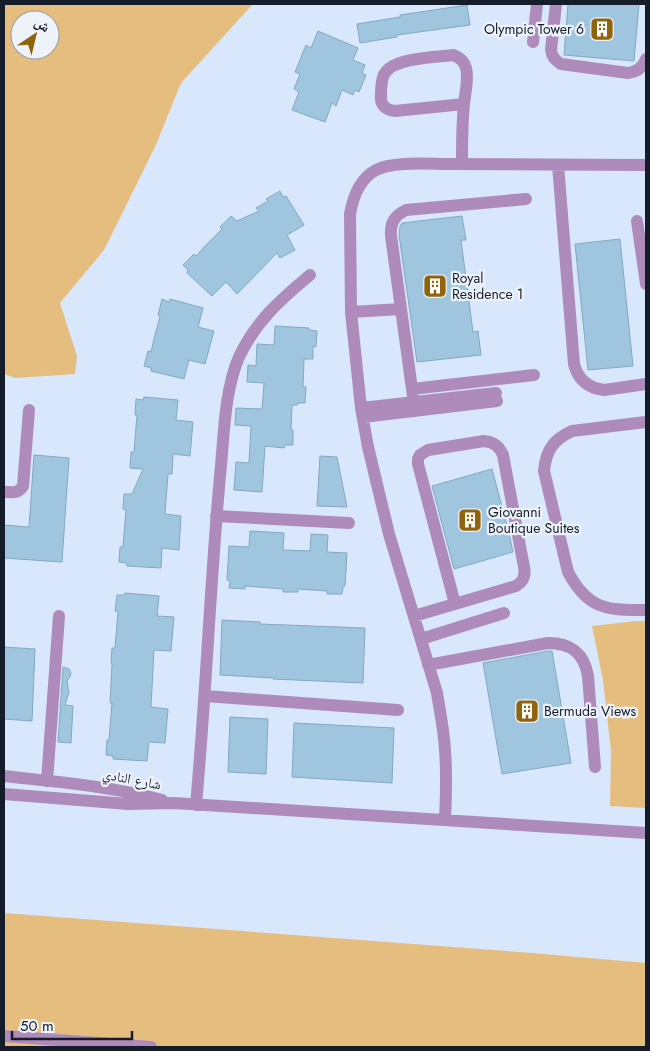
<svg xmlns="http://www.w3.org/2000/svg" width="650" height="1051" viewBox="0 0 650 1051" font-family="Jost,'Noto Naskh Arabic',sans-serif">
	<rect width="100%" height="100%" fill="#d8e7fb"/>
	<path fill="#e5bd7f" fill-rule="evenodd" d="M 4,4 L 253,4 L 181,83 L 155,147 L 104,250 L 60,303 L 77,356 L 75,374 L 15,378 L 4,374 ZM 20,20 L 50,20 L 50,50 L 20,50 Z
		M 636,621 L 646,621 L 646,808 L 610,806 L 611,751 L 603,680 L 592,626 Z
		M 4,913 L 532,953 L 646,963 L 646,1047 L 4,1047 Z"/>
	<path fill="#a0c6df" stroke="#83a8c0" d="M 568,4 L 639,4 L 634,61 L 564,55 Z
		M 467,5 L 470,25 L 397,35 L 397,37 L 360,43 L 357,24 L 400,17 L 400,15 Z
		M 318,31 L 358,48 L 353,60 L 365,65 L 362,73 L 366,75 L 359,92 L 355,90 L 353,95 L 342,90 L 336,106 L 332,103 L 325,122 L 292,110 L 299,92 L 294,89 L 300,74 L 295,72 L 306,45 L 311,48 Z
		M 280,191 L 283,197 L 286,196 L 304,225 L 287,235 L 295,250 L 280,258 L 277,253 L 237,294 L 226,282 L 212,296 L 187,273 L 188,270 L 183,265 L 194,254 L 196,256 L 205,246 L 222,229 L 220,227 L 231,216 L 237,221 L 259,211 L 256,208 L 268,201 L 266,199 Z
		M 462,216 L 466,240 L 461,240 L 473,332 L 478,331 L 481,355 L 417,362 L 399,235 L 400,226 L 402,223 Z
		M 620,239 L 633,366 L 588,370 L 575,244 Z
		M 162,299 L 169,302 L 170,299 L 203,308 L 198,327 L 214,331 L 205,364 L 189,360 L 184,379 L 151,371 L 151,368 L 144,366 L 148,351 L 151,352 L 154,339 L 160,316 L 158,315 Z
		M 275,326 L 309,328 L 309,330 L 317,331 L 316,347 L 313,346 L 313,359 L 304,359 L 303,387 L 306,387 L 305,403 L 298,403 L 297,405 L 292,405 L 291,430 L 293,430 L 293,445 L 285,445 L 284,448 L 265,446 L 262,492 L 234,490 L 236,462 L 249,463 L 251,426 L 235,425 L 236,408 L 262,409 L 264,383 L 247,382 L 248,365 L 256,366 L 257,344 L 274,345 Z
		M 144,397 L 178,400 L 176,420 L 193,422 L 190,456 L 173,454 L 172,474 L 168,474 L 165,514 L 181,516 L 179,550 L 162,548 L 161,568 L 127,566 L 126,563 L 119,562 L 120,547 L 123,547 L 124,534 L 126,510 L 123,509 L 124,494 L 132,494 L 143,469 L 130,468 L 131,452 L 134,452 L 135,439 L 137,415 L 135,415 L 136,399 L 143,400 Z
		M 34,455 L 69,458 L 62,562 L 4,558 L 4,525 L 29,527 Z
		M 320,456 L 337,457 L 347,507 L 317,506 Z
		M 492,469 L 509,533 L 513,552 L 454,569 L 432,486 Z
		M 250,531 L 284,533 L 283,550 L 310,551 L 311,534 L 328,535 L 327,552 L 347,553 L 345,586 L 343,587 L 342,594 L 327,594 L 327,591 L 298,589 L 298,592 L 283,592 L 283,589 L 258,587 L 245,586 L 245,589 L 229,588 L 230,581 L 227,580 L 229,546 L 249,547 Z
		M 125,593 L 159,596 L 157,616 L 174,617 L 171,651 L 154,650 L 151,707 L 168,709 L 165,743 L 149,742 L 147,761 L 113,759 L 113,756 L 106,755 L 107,740 L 109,740 L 112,703 L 110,703 L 112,664 L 111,663 L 112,648 L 115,648 L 118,611 L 115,611 L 117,595 L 124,595 Z
		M 222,620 L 260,622 L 260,624 L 365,628 L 363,683 L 273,679 L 273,678 L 220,675 Z
		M 4,647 L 35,649 L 32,721 L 4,719 Z
		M 548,651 L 552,651 L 571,763 L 502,774 L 483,663 Z
		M 63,667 L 69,669 L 71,673 L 70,677 L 67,681 L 69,692 L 65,705 L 73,706 L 71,743 L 58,742 Z
		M 230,717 L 268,719 L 266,774 L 228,772 Z
		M 294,723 L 394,728 L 392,783 L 292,777 Z"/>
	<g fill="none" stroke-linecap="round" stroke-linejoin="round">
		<path stroke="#af8bbb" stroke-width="12" d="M 556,4 L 551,50 C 552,57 555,60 561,64 L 628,73 C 637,72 643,68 646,59
			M 533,42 L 537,4
			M 462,164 C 462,144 462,124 464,104 C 465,93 469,79 466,68 C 464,61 459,57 453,55 C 436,57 394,58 385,73 C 381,78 381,89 381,96 C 380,105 386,110 395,111 L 464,104
			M 558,165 L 574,364 C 578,380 588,388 604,390 L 646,384
			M 637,221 L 646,284
			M 351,312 L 401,309
			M 412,389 L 534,375
			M 361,408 L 496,393
			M 415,411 L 391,236 C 390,223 394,216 406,210 L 526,199
			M 363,417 L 497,401
			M 646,422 L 572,431 C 553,440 546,450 544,471 L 568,572 C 588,610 607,610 646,610
			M 4,492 C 12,492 18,494 23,486 L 29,410
			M 216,516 L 349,523
			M 414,616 L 516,586 C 523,582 526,576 524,567 L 503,455 C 499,446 494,442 484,441 L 428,450 L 420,455 L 418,459 L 418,464 L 455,604
			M 421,639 L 504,613
			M 428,665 L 548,643 C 571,643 584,653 588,676 L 595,767
			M 205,696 L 398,710
			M 4,776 C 57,782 110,786 162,800
			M 47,781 L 59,616
			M 4,794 L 128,804 L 174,803 L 646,833
			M 196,805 C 206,695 210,586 220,476 C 224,439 224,391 239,357 C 256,321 280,300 310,275
			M 445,820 C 446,797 447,774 445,750 C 444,731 440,712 437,693 L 389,534 L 368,447 L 361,408 L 351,312 L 350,214 C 353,197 359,179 376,170 C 393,161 428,164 448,164 C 514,164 580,165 646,165
			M 4,1036 L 151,1047"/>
	</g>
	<defs>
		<g id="building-square" transform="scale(1.25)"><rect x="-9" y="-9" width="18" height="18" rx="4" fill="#90640d" stroke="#eef3fa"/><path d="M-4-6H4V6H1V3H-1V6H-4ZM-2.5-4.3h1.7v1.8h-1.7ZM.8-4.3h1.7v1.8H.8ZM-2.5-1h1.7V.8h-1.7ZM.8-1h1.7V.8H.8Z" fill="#fff"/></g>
	</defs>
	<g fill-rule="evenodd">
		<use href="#building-square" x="602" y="29"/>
		<use href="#building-square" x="435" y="286"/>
		<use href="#building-square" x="470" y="520"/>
		<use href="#building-square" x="527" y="711"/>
	</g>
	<g text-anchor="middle" stroke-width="4.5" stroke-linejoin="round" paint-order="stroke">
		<g font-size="14" fill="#141d29" stroke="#eef3fa" text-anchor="start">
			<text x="584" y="34" text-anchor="end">Olympic Tower 6</text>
			<text x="452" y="283">Royal<tspan x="452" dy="16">Residence 1</tspan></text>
			<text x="488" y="517">Giovanni<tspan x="488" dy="16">Boutique Suites</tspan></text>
			<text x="544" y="716">Bermuda Views</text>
		</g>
		<g font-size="14" fill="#141d29" stroke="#eef3fa">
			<text transform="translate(132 779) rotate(11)" y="5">شارع النادي</text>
		</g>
	</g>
	<rect width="650" height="1051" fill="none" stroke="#141d29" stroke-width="10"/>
	<g transform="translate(35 35) rotate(35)"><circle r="24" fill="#eef3fa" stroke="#979da6"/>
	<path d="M0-4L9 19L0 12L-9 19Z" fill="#90640d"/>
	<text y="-8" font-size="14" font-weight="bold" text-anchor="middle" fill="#141d29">ش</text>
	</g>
	<path d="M12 1031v8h120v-8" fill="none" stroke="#141d29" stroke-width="2.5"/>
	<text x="20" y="1031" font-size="15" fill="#141d29" stroke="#eef3fa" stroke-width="4" paint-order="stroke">50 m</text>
</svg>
